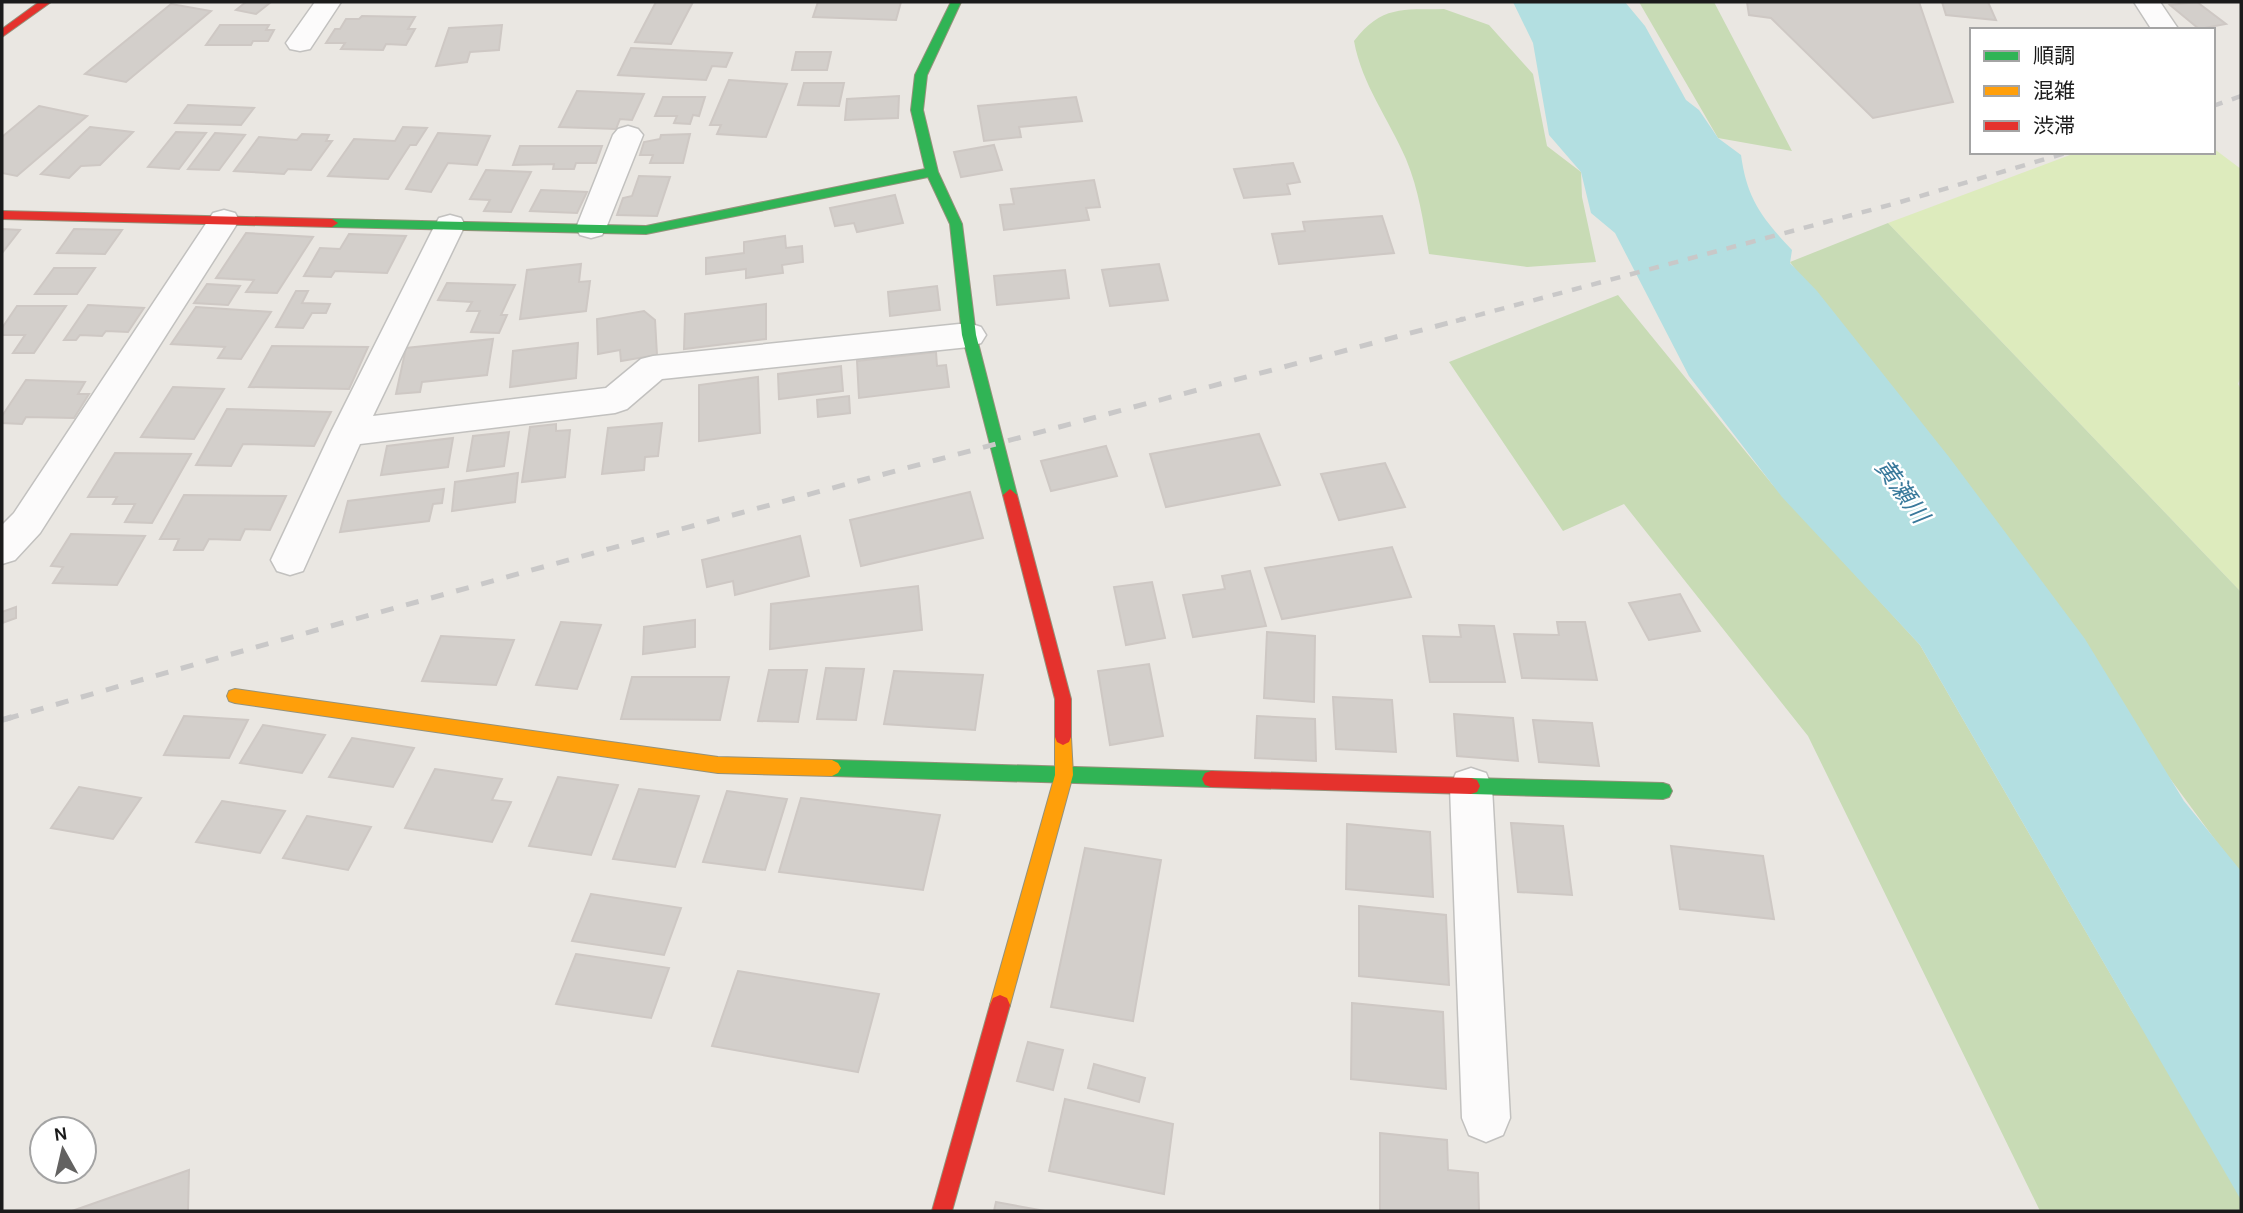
<svg xmlns="http://www.w3.org/2000/svg" width="2243" height="1213" viewBox="0 0 2243 1213" font-family="Karla,'Noto Sans JP',sans-serif">
	<rect width="100%" height="100%" fill="#eae7e2"/>
	<path fill="#ddebbd" d="M 2213,148 L 2241,169 L 2241,376 L 2238,384 L 2241,389 L 2241,592 L 1888,223 L 2078,152 L 2213,152 Z"/>
	<path fill="#c8dbb5" d="M 1639,2 L 1714,2 L 1792,151 L 1718,138 Z
		M 1444,9 L 1489,25 L 1533,74 L 1547,146 L 1581,172 L 1582,197 L 1596,262 L 1527,267 L 1429,254 C 1423,221 1419,190 1406,159 C 1389,119 1362,85 1354,41 C 1382,5 1402,10 1444,9 Z
		M 1888,223 L 2241,592 L 2241,875 L 1790,262 Z
		M 1618,295 L 1772,484 L 1920,645 L 2133,1013 L 2241,1172 L 2241,1211 L 2040,1211 L 1808,736 L 1624,504 L 1563,531 L 1449,362 Z"/>
	<path fill="#b3dfe1" d="M 1513,2 L 1625,2 L 1645,26 L 1686,100 L 1699,110 L 1718,138 L 1741,155 C 1747,199 1762,218 1792,250 L 1790,263 L 1817,291 L 1949,457 L 2085,639 L 2184,801 L 2241,871 L 2241,1200 L 1920,645 L 1782,497 L 1689,376 L 1615,233 L 1591,213 L 1581,172 L 1549,135 L 1533,43 Z"/>
	<path fill="#d3cfcb" stroke="#cec8c4" stroke-width="2" d="M 246,2 L 271,2 L 256,14 L 236,10 Z
		M 656,2 L 693,2 L 671,44 L 635,42 Z
		M 818,2 L 901,2 L 896,20 L 813,17 Z
		M 1747,2 L 1919,2 L 1953,102 L 1873,118 L 1771,18 L 1749,15 Z
		M 1942,2 L 1988,2 L 1996,20 L 1946,15 Z
		M 2197,2 L 2226,24 L 2199,29 L 2170,5 Z
		M 171,4 L 211,11 L 126,82 L 85,74 Z
		M 362,16 L 415,17 L 408,29 L 415,29 L 406,45 L 386,44 L 383,50 L 341,49 L 345,43 L 326,43 L 335,29 L 340,29 L 346,19 L 359,19 Z
		M 220,25 L 269,25 L 266,30 L 274,30 L 268,41 L 253,41 L 251,45 L 206,45 Z
		M 502,25 L 499,50 L 470,52 L 467,62 L 436,66 L 449,28 Z
		M 631,48 L 732,53 L 726,67 L 712,66 L 706,80 L 618,75 Z
		M 796,52 L 831,52 L 827,70 L 792,70 Z
		M 729,80 L 787,84 L 766,137 L 717,134 L 721,125 L 710,125 Z
		M 804,83 L 844,83 L 839,106 L 798,105 Z
		M 577,91 L 644,94 L 632,120 L 620,119 L 616,129 L 559,127 Z
		M 899,96 L 898,118 L 845,120 L 847,99 Z
		M 663,97 L 705,97 L 699,116 L 693,115 L 690,124 L 674,123 L 677,116 L 655,116 Z
		M 1076,97 L 1082,121 L 1019,127 L 1021,137 L 984,141 L 978,106 Z
		M 188,105 L 254,108 L 241,125 L 175,123 Z
		M 39,106 L 87,116 L 17,176 L 2,173 L 2,137 Z
		M 90,127 L 133,132 L 100,165 L 81,166 L 69,178 L 41,174 Z
		M 403,127 L 427,128 L 416,145 L 410,145 L 388,179 L 328,176 L 354,139 L 395,141 Z
		M 176,132 L 206,133 L 179,169 L 148,167 Z
		M 215,133 L 245,135 L 219,170 L 188,169 Z
		M 438,133 L 490,136 L 477,165 L 448,163 L 431,192 L 406,189 Z
		M 302,134 L 329,135 L 326,141 L 332,141 L 311,170 L 288,169 L 284,174 L 234,171 L 259,137 L 297,140 Z
		M 690,134 L 683,163 L 650,163 L 653,155 L 640,155 L 644,142 L 660,139 L 661,135 Z
		M 994,145 L 1002,170 L 961,177 L 954,152 Z
		M 520,146 L 602,146 L 596,163 L 576,163 L 574,169 L 553,169 L 554,164 L 513,165 Z
		M 1293,163 L 1300,182 L 1287,184 L 1290,194 L 1244,198 L 1234,169 Z
		M 486,170 L 531,172 L 511,212 L 484,211 L 490,200 L 470,199 Z
		M 639,176 L 670,177 L 657,216 L 617,215 L 623,198 L 632,196 Z
		M 1094,180 L 1100,207 L 1086,208 L 1089,220 L 1004,230 L 1000,205 L 1014,204 L 1011,189 Z
		M 541,190 L 587,192 L 577,213 L 530,211 Z
		M 895,195 L 903,223 L 857,232 L 854,223 L 835,226 L 830,208 Z
		M 1382,216 L 1394,253 L 1279,264 L 1272,234 L 1305,231 L 1303,222 Z
		M 2,229 L 20,230 L 2,253 Z
		M 74,229 L 122,230 L 105,254 L 57,253 Z
		M 246,233 L 313,237 L 277,293 L 246,292 L 254,280 L 216,278 Z
		M 349,234 L 406,236 L 387,273 L 335,271 L 331,277 L 304,276 L 320,248 L 340,249 Z
		M 785,236 L 786,248 L 802,246 L 803,262 L 782,265 L 783,273 L 746,278 L 746,269 L 706,274 L 706,258 L 744,253 L 744,242 Z
		M 581,264 L 579,282 L 590,281 L 586,311 L 520,319 L 527,270 Z
		M 1159,264 L 1168,300 L 1110,306 L 1102,270 Z
		M 54,268 L 95,268 L 77,294 L 35,294 Z
		M 1065,270 L 1069,298 L 997,305 L 994,276 Z
		M 447,283 L 515,285 L 501,315 L 507,315 L 499,333 L 471,332 L 480,311 L 467,311 L 472,302 L 438,300 Z
		M 207,284 L 240,286 L 228,305 L 194,303 Z
		M 937,286 L 940,310 L 890,316 L 888,292 Z
		M 296,291 L 308,291 L 302,303 L 330,304 L 326,313 L 312,313 L 303,328 L 276,327 Z
		M 766,304 L 766,339 L 684,349 L 685,314 Z
		M 88,305 L 144,308 L 128,332 L 106,331 L 102,336 L 80,335 L 76,340 L 64,340 Z
		M 17,306 L 66,306 L 34,353 L 13,353 L 25,335 L 2,335 L 2,328 Z
		M 196,307 L 271,312 L 241,359 L 218,358 L 225,347 L 171,344 Z
		M 644,311 L 655,320 L 657,355 L 621,361 L 620,350 L 598,354 L 597,319 Z
		M 493,339 L 487,375 L 422,382 L 420,392 L 396,394 L 406,348 Z
		M 578,343 L 576,378 L 510,387 L 513,351 Z
		M 272,346 L 368,347 L 349,389 L 249,387 Z
		M 936,352 L 937,366 L 946,365 L 949,387 L 859,398 L 857,361 Z
		M 841,366 L 843,391 L 779,399 L 778,374 Z
		M 758,377 L 760,433 L 699,441 L 699,385 Z
		M 26,380 L 85,382 L 78,394 L 89,394 L 74,418 L 26,417 L 22,424 L 2,423 L 2,416 Z
		M 173,387 L 224,389 L 194,439 L 141,437 Z
		M 849,396 L 850,413 L 818,417 L 817,400 Z
		M 227,409 L 331,412 L 314,446 L 243,444 L 231,466 L 196,465 Z
		M 662,423 L 658,456 L 645,457 L 644,470 L 602,474 L 608,428 Z
		M 556,424 L 556,431 L 570,430 L 565,477 L 522,482 L 530,427 Z
		M 509,432 L 504,466 L 467,471 L 473,436 Z
		M 1259,434 L 1280,485 L 1166,507 L 1150,454 Z
		M 453,438 L 448,467 L 381,475 L 387,446 Z
		M 1106,446 L 1117,476 L 1051,491 L 1041,461 Z
		M 115,453 L 191,454 L 152,523 L 125,522 L 135,504 L 113,504 L 117,497 L 88,497 Z
		M 1385,463 L 1405,507 L 1339,520 L 1321,474 Z
		M 518,473 L 515,502 L 452,511 L 455,482 Z
		M 444,489 L 442,503 L 433,504 L 429,521 L 340,532 L 348,501 Z
		M 970,492 L 983,538 L 861,566 L 850,520 Z
		M 184,495 L 286,496 L 270,530 L 245,529 L 240,540 L 209,539 L 203,550 L 174,550 L 179,539 L 160,539 Z
		M 71,534 L 145,536 L 117,585 L 53,583 L 63,567 L 51,566 Z
		M 800,536 L 809,576 L 735,595 L 733,581 L 707,587 L 702,560 Z
		M 1392,547 L 1411,597 L 1282,619 L 1265,568 Z
		M 1250,571 L 1266,626 L 1193,637 L 1183,595 L 1225,589 L 1222,576 Z
		M 1152,582 L 1165,638 L 1126,645 L 1114,587 Z
		M 918,586 L 922,630 L 770,649 L 771,604 Z
		M 1680,594 L 1700,631 L 1649,640 L 1629,603 Z
		M 16,607 L 16,618 L 2,623 L 2,612 Z
		M 695,620 L 695,647 L 643,654 L 644,627 Z
		M 561,622 L 601,625 L 577,689 L 536,685 Z
		M 1557,622 L 1585,622 L 1597,680 L 1522,678 L 1514,634 L 1559,635 Z
		M 1459,625 L 1494,626 L 1505,682 L 1430,682 L 1423,636 L 1461,637 Z
		M 1267,632 L 1315,636 L 1314,702 L 1264,698 Z
		M 441,636 L 514,640 L 496,685 L 422,681 Z
		M 1149,664 L 1163,736 L 1110,745 L 1098,671 Z
		M 826,668 L 864,669 L 856,720 L 817,719 Z
		M 769,670 L 807,670 L 798,722 L 758,721 Z
		M 894,671 L 983,675 L 975,730 L 884,724 Z
		M 632,677 L 729,677 L 720,720 L 621,719 Z
		M 1333,697 L 1392,700 L 1396,752 L 1336,749 Z
		M 1454,714 L 1513,718 L 1518,761 L 1457,756 Z
		M 184,716 L 248,720 L 229,758 L 164,755 Z
		M 1257,716 L 1315,719 L 1316,761 L 1255,758 Z
		M 1533,720 L 1592,723 L 1599,766 L 1539,762 Z
		M 263,725 L 325,735 L 302,773 L 240,763 Z
		M 352,738 L 414,748 L 393,787 L 329,777 Z
		M 435,769 L 502,779 L 492,800 L 511,802 L 492,842 L 405,828 Z
		M 558,777 L 618,785 L 591,855 L 529,846 Z
		M 79,787 L 141,798 L 113,839 L 51,828 Z
		M 639,789 L 699,796 L 675,867 L 613,859 Z
		M 727,791 L 787,799 L 765,870 L 703,862 Z
		M 801,798 L 940,815 L 923,890 L 779,872 Z
		M 222,801 L 285,811 L 260,853 L 196,842 Z
		M 307,816 L 371,827 L 348,870 L 283,858 Z
		M 1511,823 L 1563,826 L 1572,895 L 1518,892 Z
		M 1347,824 L 1430,832 L 1433,897 L 1346,889 Z
		M 1671,846 L 1763,856 L 1774,919 L 1680,909 Z
		M 1085,848 L 1161,860 L 1133,1021 L 1051,1007 Z
		M 591,894 L 681,908 L 664,955 L 572,941 Z
		M 1359,906 L 1446,915 L 1449,985 L 1359,976 Z
		M 576,954 L 669,968 L 651,1018 L 556,1004 Z
		M 738,971 L 879,994 L 858,1072 L 712,1046 Z
		M 1352,1003 L 1443,1012 L 1446,1089 L 1351,1079 Z
		M 1028,1042 L 1063,1050 L 1053,1090 L 1017,1081 Z
		M 1094,1064 L 1145,1078 L 1139,1102 L 1088,1088 Z
		M 1065,1099 L 1173,1124 L 1164,1194 L 1049,1171 Z
		M 1380,1133 L 1447,1140 L 1448,1170 L 1478,1173 L 1479,1211 L 1380,1211 Z
		M 189,1170 L 188,1211 L 72,1211 Z
		M 996,1202 L 1045,1211 L 994,1211 Z"/>
	<g fill="none" stroke-linecap="round" stroke-linejoin="round">
		<g stroke="#c2c1bf" stroke-width="3">
			<path id="street" d="M 315,2 L 341,2 L 310,49 L 300,51 L 290,49 L 286,43 Z
				M 2134,2 L 2160,2 L 2179,30 L 2152,30 Z
				M 628,126 L 638,129 L 643,135 L 606,228 L 602,235 L 591,238 L 580,235 L 576,228 L 613,135 L 618,129 Z
				M 224,210 L 235,213 L 239,220 L 235,227 L 40,533 L 15,560 L 2,564 L 2,525 L 14,513 L 213,213 Z
				M 450,215 L 461,218 L 465,225 L 373,416 L 606,388 L 641,359 L 653,356 L 969,323 L 981,327 L 986,335 L 981,343 L 969,347 L 662,379 L 627,409 L 615,413 L 360,444 L 303,571 L 290,575 L 277,571 L 271,560 L 331,432 L 435,225 L 439,218 Z
				M 1471,768 L 1486,773 L 1492,787 L 1510,1118 L 1503,1135 L 1486,1142 L 1469,1135 L 1462,1118 L 1450,787 L 1456,773 Z"/>
		</g>
		<g stroke="#95927b" stroke-width="2">
			<path id="fast" d="M 951,2 L 961,2 L 927,75 L 923,110 L 938,172 L 962,224 L 976,335 L 1017,495 L 1015,499 L 1010,501 L 1003,495 L 962,335 L 950,224 L 928,177 L 646,234 L 332,227 L 326,223 L 332,219 L 646,226 L 925,169 L 911,110 L 915,75 Z
				M 832,760 L 1211,771 L 1217,773 L 1220,779 L 1217,785 L 1211,787 L 832,776 L 826,773 L 823,768 L 826,763 Z
				M 1471,778 L 1663,783 L 1669,785 L 1672,791 L 1669,797 L 1663,799 L 1471,794 L 1465,792 L 1462,786 L 1465,780 Z"/>
		</g>
		<g stroke="#95927b" stroke-width="2">
			<path id="slow" d="M 235,689 L 718,757 L 832,760 L 838,763 L 841,768 L 838,773 L 832,776 L 718,773 L 235,703 L 229,701 L 227,696 L 229,691 Z
				M 1063,729 L 1069,732 L 1071,737 L 1073,775 L 1010,1005 L 1007,1012 L 1000,1015 L 993,1012 L 990,1005 L 1055,775 L 1055,737 L 1057,732 Z"/>
		</g>
		<g stroke="#95927b" stroke-width="2">
			<path id="jam" d="M 39,2 L 51,2 L 2,37 L 2,29 Z
				M 2,211 L 332,219 L 338,223 L 332,227 L 2,219 Z
				M 1010,489 L 1017,495 L 1071,699 L 1071,737 L 1069,742 L 1063,745 L 1057,742 L 1055,737 L 1055,699 L 1003,495 Z
				M 1211,771 L 1471,778 L 1477,780 L 1480,786 L 1477,792 L 1471,794 L 1211,787 L 1205,785 L 1202,779 L 1205,773 Z
				M 1000,995 L 1007,998 L 1010,1005 L 952,1211 L 932,1211 L 990,1005 L 993,998 Z"/>
		</g>
		<use href="#street" fill="#fcfbfb" fill-rule="evenodd"/>
		<use href="#fast" fill="#30b455" fill-rule="evenodd"/>
		<use href="#slow" fill="#ff9f0a" fill-rule="evenodd"/>
		<use href="#jam" fill="#e5322d" fill-rule="evenodd"/>
		<path stroke="#c9c8c8" stroke-width="4.5" stroke-dasharray="10 10" stroke-linecap="butt" d="M 2213,106 L 2241,96
			M 1456,321 L 1897,203 L 2069,152"/>
		<path stroke="#c9c8c8" stroke-width="5" stroke-dasharray="13 13" stroke-linecap="butt" d="M 6,719 C 489,578 977,449 1463,319"/>
		<path stroke="#c9c8c8" stroke-width="6" stroke-dasharray="17 17" stroke-linecap="butt" d="M 2,720 L 12,717"/>
	</g>
	<g text-anchor="middle" stroke-width="5" stroke-linejoin="round" paint-order="stroke">
		<g font-size="24" font-style="italic" fill="#39799b" stroke="#fff">
			<text transform="translate(1902 491) rotate(54)" y="8">黄瀬川</text>
		</g>
	</g>
	<rect width="2243" height="1213" fill="none" stroke="#1b1b1b" stroke-width="7"/>
	<rect x="1970" y="28" width="245" height="126" fill="#ffffff" stroke="#a4a4a4" stroke-width="2"/>
	<rect x="1984" y="51" width="35" height="10" fill="#30b455" stroke="#a4a4a4" stroke-width="2"/>
	<text x="2033" y="63" font-size="21" fill="#1b1b1b">順調</text>
	<rect x="1984" y="86" width="35" height="10" fill="#ff9f0a" stroke="#a4a4a4" stroke-width="2"/>
	<text x="2033" y="98" font-size="21" fill="#1b1b1b">混雑</text>
	<rect x="1984" y="121" width="35" height="10" fill="#e5322d" stroke="#a4a4a4" stroke-width="2"/>
	<text x="2033" y="133" font-size="21" fill="#1b1b1b">渋滞</text>
	<g transform="translate(63 1150) rotate(352)"><circle r="33" fill="#ffffff" stroke="#a4a4a4" stroke-width="2"/>
	<path d="M0-5L12 26L0 18L-12 26Z" fill="#636261"/>
	<text y="-10" font-size="19" font-weight="bold" text-anchor="middle" fill="#1b1b1b">N</text>
	</g>
</svg>
